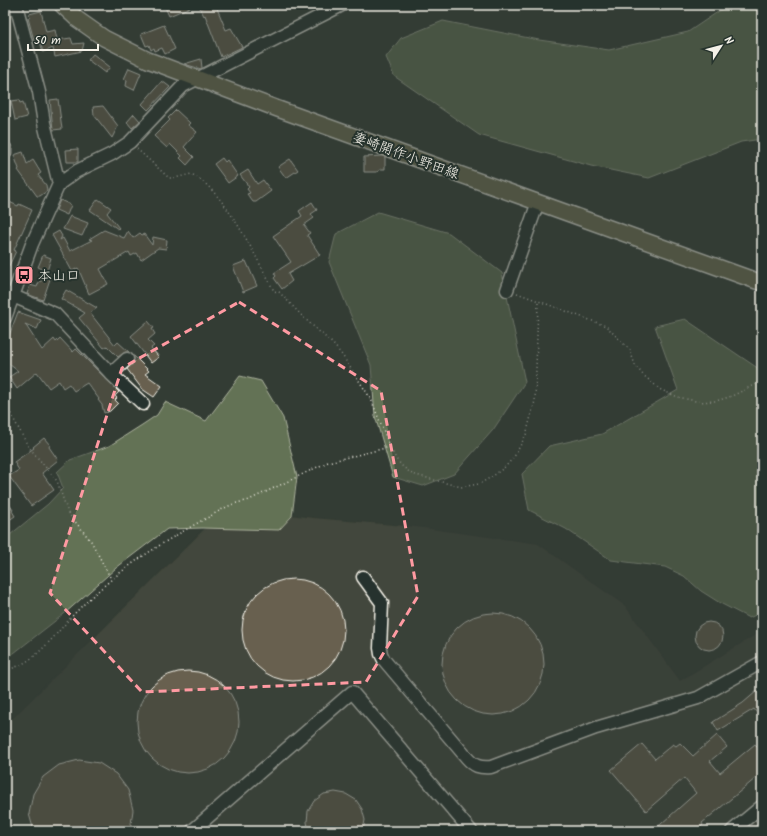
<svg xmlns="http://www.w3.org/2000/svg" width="767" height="836" viewBox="0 0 767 836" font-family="Kalam,'Klee One',sans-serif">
	<rect width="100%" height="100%" fill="#333c34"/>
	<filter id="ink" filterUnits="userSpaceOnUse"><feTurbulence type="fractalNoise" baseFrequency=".025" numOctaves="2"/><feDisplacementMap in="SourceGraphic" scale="8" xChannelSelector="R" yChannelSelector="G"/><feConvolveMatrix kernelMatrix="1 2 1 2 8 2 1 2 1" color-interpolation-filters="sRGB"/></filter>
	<g filter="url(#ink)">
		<path fill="#43473c" d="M 227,507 L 313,518 L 416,527 L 538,544 L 625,606 L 680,681 L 762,631 L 762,831 L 5,831 L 5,726 Z"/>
		<path fill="#637254" stroke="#acb29e" d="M 728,5 L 762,5 L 762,139 L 741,142 L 649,178 L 591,166 L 479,135 L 394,76 L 386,57 L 401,38 L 443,21 L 539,40 L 609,50 L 688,32 Z
			M 378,212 L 449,233 L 502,273 L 525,382 L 493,430 L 454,474 L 423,486 L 393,477 L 375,416 L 371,365 L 329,262 L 336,234 Z
			M 685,319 L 762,371 L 762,612 L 749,618 L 720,603 L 701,591 L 684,576 L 665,567 L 611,560 L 566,529 L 529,510 L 522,474 L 549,446 L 602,434 L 678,390 L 655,326 Z
			M 240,376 L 261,381 L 283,418 L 297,477 L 292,516 L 279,530 L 202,528 L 167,529 L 116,568 L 64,614 L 5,660 L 5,539 L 48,504 L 63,488 L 57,472 L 70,460 L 109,446 L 142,425 L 157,415 L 165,402 L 206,421 Z"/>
		<path fill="#67614f" stroke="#f4f1e8" d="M 164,5 L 195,5 L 169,16 Z
			M 208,5 L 211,5 L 212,7 L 216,6 L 226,30 L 231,28 L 242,47 L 221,57 L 205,15 L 204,16 L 200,8 Z
			M 41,11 L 46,32 L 55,30 L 57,40 L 71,38 L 73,44 L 84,43 L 82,51 L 55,57 L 53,48 L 43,52 L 40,42 L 35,44 L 28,18 L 30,17 L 29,14 Z
			M 164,25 L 175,49 L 165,54 L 162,48 L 155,51 L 154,48 L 151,50 L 149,45 L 146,46 L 141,34 Z
			M 93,54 L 110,67 L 105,73 L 88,60 Z
			M 201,59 L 202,68 L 201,69 L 184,64 Z
			M 129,68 L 141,73 L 134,90 L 126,86 L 127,80 L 124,79 Z
			M 162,81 L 170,87 L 148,110 L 142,104 Z
			M 58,99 L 62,129 L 53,130 L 50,100 Z
			M 19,100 L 20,103 L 23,102 L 27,117 L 15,120 L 11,101 Z
			M 103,106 L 118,126 L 112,138 L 94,115 L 93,107 Z
			M 176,110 L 190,123 L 188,125 L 197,132 L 184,147 L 194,157 L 187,165 L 180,158 L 182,156 L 170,144 L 167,148 L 154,136 L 170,120 L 168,118 Z
			M 134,114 L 140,121 L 132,128 L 127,122 Z
			M 78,149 L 78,162 L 67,162 L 66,150 Z
			M 23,152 L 27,164 L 33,160 L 41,173 L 38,175 L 46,185 L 47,191 L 40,196 L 37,196 L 18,170 L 19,169 L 14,155 Z
			M 382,156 L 385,157 L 385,169 L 381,169 L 377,172 L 364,172 L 364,157 Z
			M 222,158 L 225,162 L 227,160 L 238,176 L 228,183 L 214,164 Z
			M 290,159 L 298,170 L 286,178 L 278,167 Z
			M 248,170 L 257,184 L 263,180 L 271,191 L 256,202 L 253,202 L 247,194 L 250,193 L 247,189 L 249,187 L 240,175 Z
			M 98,199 L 111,208 L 107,213 L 119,228 L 118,229 L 90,210 Z
			M 5,200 L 18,206 L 19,204 L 32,210 L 14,250 L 16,251 L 5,274 Z
			M 60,200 L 71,205 L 67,215 L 56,210 Z
			M 312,202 L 317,210 L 311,214 L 314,218 L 304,225 L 310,233 L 307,235 L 320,255 L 288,274 L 292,281 L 282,289 L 274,278 L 276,276 L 274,273 L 291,262 L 273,236 L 302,216 L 299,211 Z
			M 70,216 L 88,223 L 82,236 L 63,229 Z
			M 104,230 L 124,238 L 128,231 L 133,238 L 140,233 L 142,235 L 144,234 L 152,245 L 153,237 L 167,240 L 166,249 L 158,248 L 141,260 L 137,253 L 131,256 L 129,252 L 100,269 L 108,284 L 89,294 L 78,268 L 72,271 L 52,235 L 59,231 L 62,236 L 60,240 L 63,238 L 70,251 L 92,240 L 89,239 Z
			M 43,255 L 51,258 L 47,271 L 38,267 Z
			M 246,261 L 257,286 L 243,292 L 233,266 Z
			M 51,276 L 43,300 L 27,294 L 30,285 L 37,287 L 39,282 Z
			M 66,290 L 97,308 L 90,313 L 115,345 L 118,342 L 129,352 L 125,352 L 118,357 L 107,346 L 104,348 L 79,318 L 85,313 L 61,299 Z
			M 18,312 L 41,320 L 37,329 L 25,324 L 42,350 L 54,339 L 56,342 L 60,338 L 73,352 L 76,349 L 119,392 L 115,396 L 117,398 L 115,400 L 118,403 L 110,411 L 104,413 L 102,405 L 98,400 L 99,399 L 87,383 L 74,391 L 69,384 L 63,388 L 59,381 L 49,388 L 37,372 L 17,389 L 9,377 L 18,371 L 5,361 L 5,346 Z
			M 148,321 L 154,328 L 152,329 L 155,334 L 148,340 L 154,346 L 151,348 L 159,357 L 151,363 L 131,336 Z
			M 134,356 L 149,371 L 145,374 L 162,386 L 154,397 L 142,389 L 127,369 L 134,362 Z
			M 44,438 L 50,445 L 49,447 L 58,460 L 42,473 L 54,490 L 31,506 L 9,476 L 19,470 L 14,462 L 34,448 L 33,447 Z
			M 5,498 L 13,510 L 12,511 L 15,516 L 5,523 Z
			M242 630a51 51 0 1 1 102 0a51 51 0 1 1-102 0Z
			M442 664a51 51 0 1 1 102 0a51 51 0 1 1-102 0Z
			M695 636a14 14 0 1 1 28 0a14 14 0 1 1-28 0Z
			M137 722a51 51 0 1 1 102 0a51 51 0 1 1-102 0Z
			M 757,691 L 762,697 L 762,709 L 757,713 L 754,709 L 718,731 L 713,722 L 743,703 Z
			M 717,735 L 727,747 L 710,761 L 720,773 L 755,744 L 762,752 L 762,773 L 702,823 L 703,825 L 696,831 L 653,831 L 696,793 L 684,778 L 646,811 L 611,770 L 642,744 L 655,759 L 673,744 L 676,746 L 680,743 L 693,756 Z
			M 79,760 L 99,763 L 116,774 L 128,790 L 133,810 L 130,831 L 34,831 L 29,814 L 33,794 L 43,777 L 59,765 Z
			M 335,792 L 346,794 L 356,800 L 362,809 L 365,820 L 363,831 L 309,831 L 307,822 L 308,811 L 314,801 L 324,794 Z"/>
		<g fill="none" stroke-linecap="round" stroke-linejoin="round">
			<g stroke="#f4f1e8" stroke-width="15">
				<path id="minor" d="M 16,5 L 39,92 L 44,123 L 59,184
					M 5,148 L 5,153
					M 507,290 L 538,202
					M 6,293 L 55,314 L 111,374 L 143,404
					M 5,318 L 32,244 L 59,184 L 77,171 L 112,154 L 130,142 L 183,86 L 342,5
					M 111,374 L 127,359
					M 363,577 L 382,603 L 380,648 L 381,654 L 384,660 L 467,758 C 474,766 479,768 491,767 L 596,728 L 698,698 L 762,662
					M 192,831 L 352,692 L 471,831
					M 732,831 L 762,806"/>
			</g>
			<g stroke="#f4f1e8" stroke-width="18">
				<path id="major" d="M 62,5 L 77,19 L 104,38 L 148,60 L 278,109 L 762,283"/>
			</g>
			<path stroke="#f4f1e8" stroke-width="1.5" stroke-dasharray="1 3" stroke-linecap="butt" d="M 137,149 L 169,178 L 175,178 L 191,174 C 224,189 257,259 274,291 L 279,292 L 304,318 L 333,344 L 342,355 L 371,399 L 390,447 L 396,459 L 403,467 L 412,474 L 461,487 L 479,484 L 493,476 L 505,467 L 514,457 L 526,435 L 535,401 L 538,302
				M 517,293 L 606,326 L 630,350 L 635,365 L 643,375 L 661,390 L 678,397 L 700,402 L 716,401 L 732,396 L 762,381
				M 5,403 L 28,446 L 57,481 L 68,513 L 91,541 L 111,579
				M 5,670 C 36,665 57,631 77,611 C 115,572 156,546 203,520 C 219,512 229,503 247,501 L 328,462 L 390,447"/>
			<use href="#minor" stroke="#26332d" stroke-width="12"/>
			<use href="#major" stroke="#716f52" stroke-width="15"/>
		</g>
	</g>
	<path d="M0 0H767V836H0ZM 239,302 L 381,391 L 418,596 L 366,682 L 142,692 L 50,593 L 122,368 Z" fill="#333c34" fill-opacity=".55" fill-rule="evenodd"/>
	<path fill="none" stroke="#ff9aa2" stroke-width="3" stroke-dasharray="8 5" stroke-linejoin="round" d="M 239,302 L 381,391 L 418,596 L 366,682 L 142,692 L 50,593 L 122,368 Z"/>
	<defs>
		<g id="bus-square" transform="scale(1)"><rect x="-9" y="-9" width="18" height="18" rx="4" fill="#ff9aa2" stroke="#26332d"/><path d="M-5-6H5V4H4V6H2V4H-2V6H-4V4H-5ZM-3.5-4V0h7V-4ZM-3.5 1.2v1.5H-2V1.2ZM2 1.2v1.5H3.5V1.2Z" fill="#111"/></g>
	</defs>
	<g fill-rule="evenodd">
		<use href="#bus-square" x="24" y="275"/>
	</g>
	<g text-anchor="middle" stroke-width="4" stroke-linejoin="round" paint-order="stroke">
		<g font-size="14" fill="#f4f1e8" stroke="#26332d">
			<text transform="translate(406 155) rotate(20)" y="5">妻崎開作小野田線</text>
		</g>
		<g font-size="14" fill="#f4f1e8" stroke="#26332d" text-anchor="start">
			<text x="38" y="280">本山口</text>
		</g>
	</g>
	<rect width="767" height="836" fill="none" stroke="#26332d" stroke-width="20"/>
	<rect x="10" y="10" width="747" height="816" fill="none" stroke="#f4f1e8" stroke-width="1.5" filter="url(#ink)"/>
	<g transform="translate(721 46) rotate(54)" stroke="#26332d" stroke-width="3" paint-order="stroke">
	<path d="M0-3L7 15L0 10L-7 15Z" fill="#f4f1e8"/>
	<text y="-6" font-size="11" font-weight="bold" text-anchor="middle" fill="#f4f1e8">N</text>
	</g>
	<path d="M28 44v6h70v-6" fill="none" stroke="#f4f1e8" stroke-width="2"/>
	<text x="34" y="44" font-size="12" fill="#f4f1e8" stroke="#26332d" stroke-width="3" paint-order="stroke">50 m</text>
</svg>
